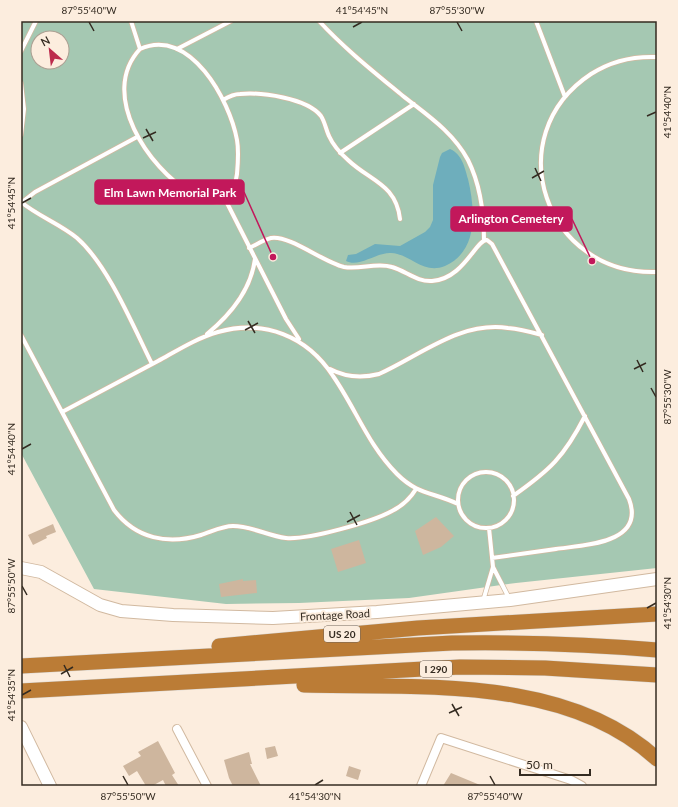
<svg xmlns="http://www.w3.org/2000/svg" width="678" height="807" viewBox="0 0 678 807" font-family="Lato,sans-serif">
	<rect width="100%" height="100%" fill="#fcedde"/>
	<path fill="#a5c8b2" fill-rule="evenodd" d="M 21,21 L 657,21 L 657,568 L 516,583 L 409,598 L 299,603 L 226,604 L 94,589 L 21,453 ZM 38,38 L 62,38 L 62,62 L 38,62 Z"/>
	<path fill="#6eaebc" d="M 450,149 C 462,154 465,168 468,179 C 475,209 479,251 445,266 C 423,275 411,254 391,253 C 377,252 359,268 346,261 L 348,255 L 356,254 L 375,244 L 400,246 L 425,232 L 430,227 L 433,220 L 433,185 L 440,157 L 442,153 Z"/>
	<path fill="#ceb69e" d="M 436,517 L 454,536 L 441,547 L 423,555 L 415,531 Z
		M 53,524 L 56,532 L 46,536 L 47,538 L 33,545 L 28,535 Z
		M 359,540 L 366,563 L 338,572 L 331,549 Z
		M 243,579 L 243,581 L 256,580 L 257,593 L 221,597 L 219,584 Z
		M 158,741 L 175,773 L 172,775 L 179,786 L 166,786 L 163,780 L 152,786 L 146,786 L 137,771 L 129,776 L 123,766 L 141,756 L 138,752 Z
		M 275,746 L 278,756 L 267,759 L 265,748 Z
		M 249,752 L 252,764 L 250,764 L 261,786 L 233,786 L 229,778 L 224,760 Z
		M 349,766 L 361,770 L 358,780 L 346,776 Z
		M 451,773 L 480,785 L 480,786 L 443,786 Z"/>
	<g fill="none" stroke-linecap="round" stroke-linejoin="round">
		<g stroke="#d1b9a0" stroke-width="5.5">
			<path id="lane" d="M 131,21 L 140,49 C 190,26 230,101 237,140 C 239,151 238,162 237,174 C 235,184 234,194 226,201 L 286,319 L 299,339
				M 319,21 C 345,49 374,72 403,96 C 427,115 453,132 468,160 C 480,184 484,213 484,240
				M 536,21 L 565,97
				M 140,49 C 98,94 149,169 191,193 C 202,199 213,205 226,201
				M 177,49 L 231,21
				M 21,51 L 36,21
				M 657,57 C 633,56 611,61 591,74 C 497,136 545,276 657,272
				M 21,83 L 24,109 L 21,135
				M 223,100 C 228,97 234,94 240,94 C 261,92 307,98 321,116 C 325,122 326,130 329,136 C 333,145 340,153 348,160 C 370,181 396,184 400,219
				M 340,153 L 414,104
				M 21,202 C 38,216 60,224 77,238 C 108,265 133,326 152,364
				M 21,203 L 35,192 L 137,137
				M 249,248 C 256,245 263,240 271,238 C 290,235 323,262 344,267 C 360,270 376,262 392,267 C 406,271 417,282 432,281 C 464,279 476,239 487,240 L 492,244 L 629,499 C 646,544 583,545 556,549 C 535,552 513,555 492,558
				M 207,334 C 230,315 251,290 255,259
				M 21,335 L 114,510 C 136,539 168,545 201,535 C 211,532 222,526 233,526 C 252,526 268,536 286,538 C 308,540 372,522 392,511 C 402,506 410,499 416,489
				M 330,369 C 345,377 363,378 379,374 C 421,355 460,321 508,328 C 520,329 531,332 542,335
				M 62,412 C 94,395 126,378 158,361 C 178,350 197,338 218,332 C 264,319 307,336 333,376 C 356,409 368,445 397,474 C 418,495 433,492 458,504
				M458 500a28 28 0 1 1 56 0a28 28 0 1 1-56 0Z
				M 513,496 C 550,470 564,457 585,416
				M 489,528 L 493,567
				M 483,601 L 493,567 L 509,598"/>
		</g>
		<g stroke="#d1b9a0" stroke-width="10">
			<path id="street" d="M 177,729 L 207,786
				M 421,786 L 441,738 L 571,780 L 582,786"/>
		</g>
		<g stroke="#d1b9a0" stroke-width="14">
			<path id="secondary" d="M 21,568 L 41,572 L 100,605 L 121,611 L 173,615 L 273,618 L 377,612 L 510,600 L 657,579
				M 21,727 L 50,786"/>
		</g>
		<g stroke="#d6d5d3" stroke-width="16">
			<path id="highway" d="M 219,646 L 418,628 L 657,614
				M 21,666 L 452,643 C 521,642 589,644 657,650
				M 304,685 C 418,688 566,675 657,759
				M 21,691 L 460,667 L 545,668 L 657,675"/>
		</g>
		<use href="#lane" stroke="#fff" stroke-width="4"/>
		<use href="#street" stroke="#fff" stroke-width="8"/>
		<use href="#secondary" stroke="#fff" stroke-width="12"/>
		<use href="#highway" stroke="#bb7c36" stroke-width="15"/>
	</g>
	<path fill="none" stroke="#342b21" stroke-width="1.5" d="M 89,22 L 94,31M 457,22 L 462,31M 353,27 L 362,22M 647,116 L 656,112M 146,129 L 153,141M 143,138 L 156,132M 535,168 L 541,181M 532,178 L 544,171M 22,203 L 31,198M 248,321 L 255,333M 245,330 L 258,323M 637,360 L 643,372M 634,369 L 646,363M 651,388 L 656,397M 22,449 L 31,444M 350,512 L 357,525M 347,522 L 360,515M 22,586 L 27,595M 647,608 L 656,603M 64,665 L 70,677M 61,674 L 73,667M 22,695 L 31,690M 452,704 L 459,716M 449,713 L 462,707M 123,776 L 128,785M 490,776 L 495,785M 315,785 L 323,780"/>
	<g text-anchor="middle" stroke-width="4" stroke-linejoin="round" paint-order="stroke">
		<g fill="#fcedde" stroke="#70655a" stroke-width="1">
			<rect x="324" y="626" width="36" height="16" rx="3"/>
			<rect x="420" y="661" width="32" height="16" rx="3"/>
		</g>
		<g font-size="10" font-weight="bold" fill="#342b21">
			<text x="342" y="638">US 20</text>
			<text x="436" y="673">I 290</text>
		</g>
		<g font-size="11" fill="#342b21" stroke="#fcedde">
			<text transform="translate(335 615) rotate(-3)" y="4">Frontage Road</text>
		</g>
	</g>
	<path fill="none" stroke="#c2185b" stroke-width="1.5" d="M273 257L244 192M592 261L572 219"/>
	<g fill="#c2185b" stroke="#fcedde" stroke-width="1.5">
		<circle cx="273" cy="257" r="4"/>
		<circle cx="592" cy="261" r="4"/>
	</g>
	<g fill="#c2185b" stroke="#c2185b" stroke-width="1.5">
		<rect x="95" y="180" width="149" height="24" rx="4"/>
		<rect x="451" y="207" width="121" height="24" rx="4"/>
	</g>
	<g font-size="12" text-anchor="middle" font-weight="bold" fill="#fff">
		<text x="170" y="197">Elm Lawn Memorial Park</text>
		<text x="511" y="223">Arlington Cemetery</text>
	</g>
	<rect width="678" height="807" fill="none" stroke="#fcedde" stroke-width="44"/>
	<g transform="translate(50 50) rotate(332)"><circle r="19" fill="#fcedde" stroke="#ac9f92"/>
	<path d="M0-3L7 15L0 10L-7 15Z" fill="#bc2b4d"/>
	<text y="-6" font-size="11" font-weight="bold" text-anchor="middle" fill="#342b21">N</text>
	</g>
	<path d="M520 769v6h70v-6" fill="none" stroke="#342b21" stroke-width="2"/>
	<text x="526" y="769" font-size="12" fill="#342b21" stroke="#fcedde" stroke-width="3" paint-order="stroke">50 m</text>
	<rect x="22" y="22" width="634" height="763" fill="none" stroke="#342b21" stroke-width="1.5"/>
	<g font-size="10" text-anchor="middle" fill="#342b21">
		<text x="89" y="14">87°55'40"W</text>
		<text x="362" y="14">41°54'45"N</text>
		<text x="457" y="14">87°55'30"W</text>
		<text transform="translate(667 112) rotate(-90)" y="4">41°54'40"N</text>
		<text transform="translate(11 203) rotate(-90)" y="4">41°54'45"N</text>
		<text transform="translate(667 397) rotate(-90)" y="4">87°55'30"W</text>
		<text transform="translate(11 449) rotate(-90)" y="4">41°54'40"N</text>
		<text transform="translate(11 586) rotate(-90)" y="4">87°55'50"W</text>
		<text transform="translate(667 603) rotate(-90)" y="4">41°54'30"N</text>
		<text transform="translate(11 695) rotate(-90)" y="4">41°54'35"N</text>
		<text x="128" y="800">87°55'50"W</text>
		<text x="315" y="800">41°54'30"N</text>
		<text x="495" y="800">87°55'40"W</text>
	</g>
</svg>
